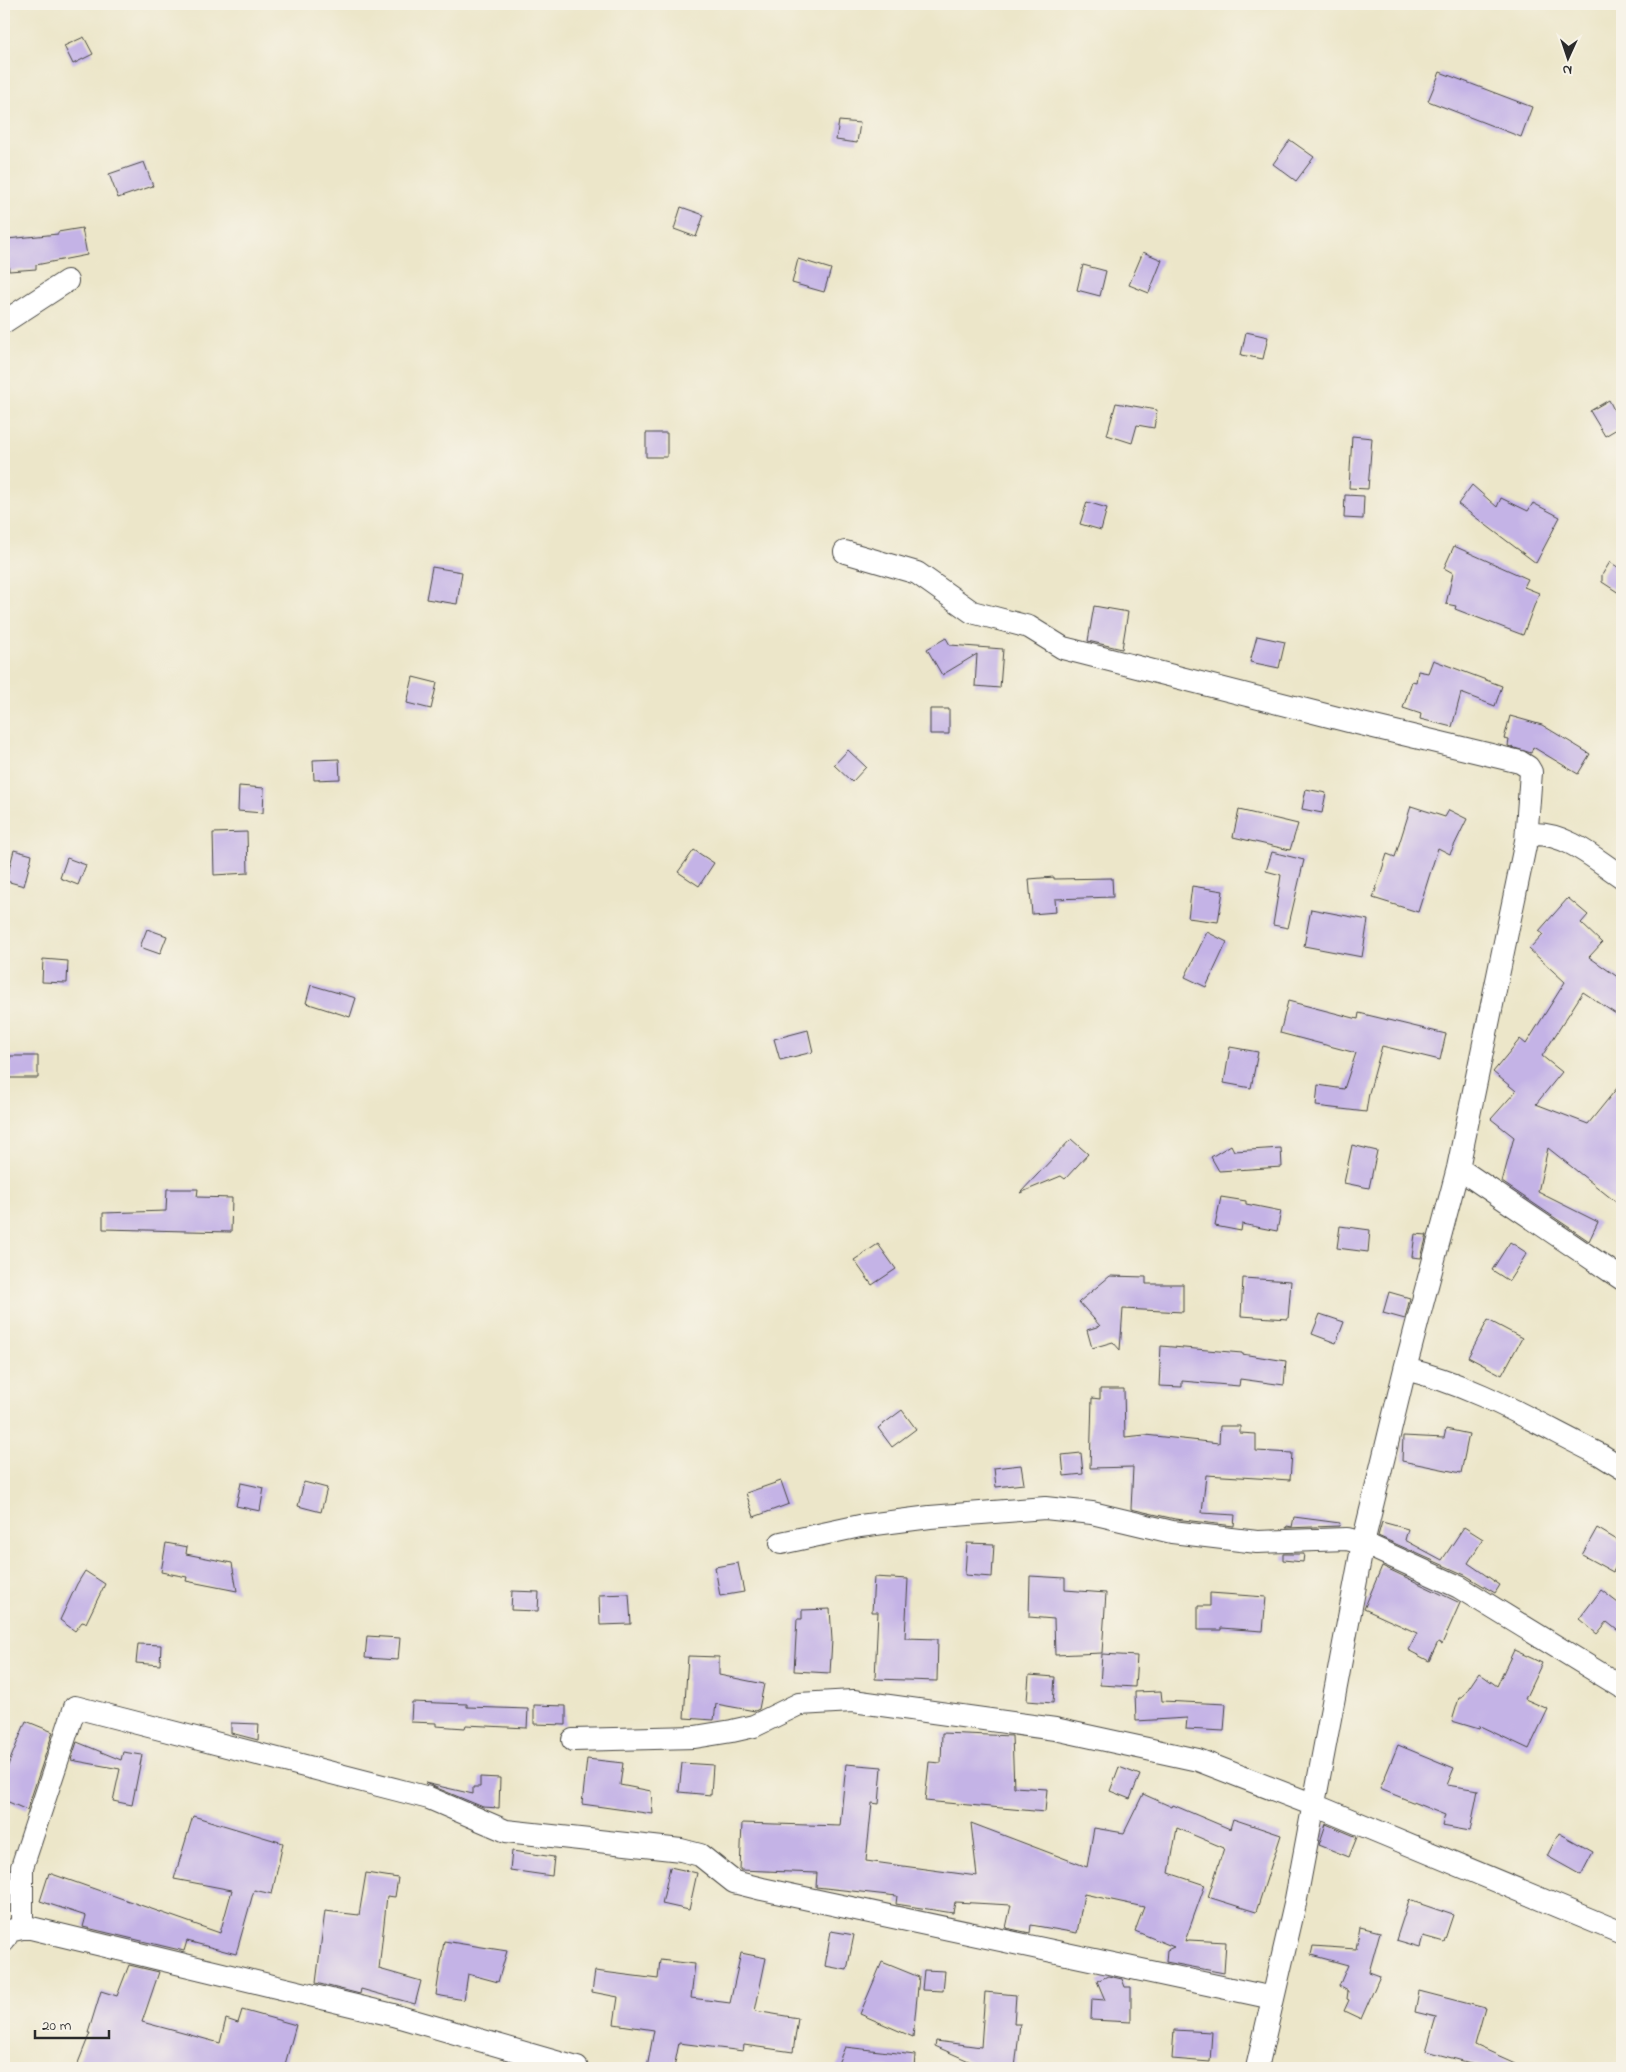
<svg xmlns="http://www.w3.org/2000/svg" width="1626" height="2072" viewBox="0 0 1626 2072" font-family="'Indie Flower',sans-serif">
	<rect width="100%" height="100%" fill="#f7f3e8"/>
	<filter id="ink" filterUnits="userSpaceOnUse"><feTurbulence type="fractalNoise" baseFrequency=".02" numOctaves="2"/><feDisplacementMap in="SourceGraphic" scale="10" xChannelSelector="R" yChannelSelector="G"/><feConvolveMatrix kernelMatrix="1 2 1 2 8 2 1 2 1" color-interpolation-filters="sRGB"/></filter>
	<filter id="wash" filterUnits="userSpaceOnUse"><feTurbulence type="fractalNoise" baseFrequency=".0096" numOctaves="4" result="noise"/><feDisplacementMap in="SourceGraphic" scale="20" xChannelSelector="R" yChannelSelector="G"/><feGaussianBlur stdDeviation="1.12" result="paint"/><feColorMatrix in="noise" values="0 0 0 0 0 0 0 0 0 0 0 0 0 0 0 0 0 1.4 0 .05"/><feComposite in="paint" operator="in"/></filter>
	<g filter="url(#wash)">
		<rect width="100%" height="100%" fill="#ece6c9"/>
		<g id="blocks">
			<path fill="#c4b3e6" d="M 84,37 L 93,54 L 73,64 L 64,46 Z
				M 1440,72 L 1532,107 L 1521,137 L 1428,101 Z
				M 839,121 L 860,123 L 857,143 L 836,140 Z
				M 1290,140 L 1314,157 L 1296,181 L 1273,164 Z
				M 144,162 L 153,186 L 118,198 L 109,174 Z
				M 681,207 L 704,215 L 696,237 L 674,229 Z
				M 82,228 L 87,255 L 36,265 L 36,269 L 9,271 L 7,239 L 58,234 L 58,232 Z
				M 1143,252 L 1162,260 L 1149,293 L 1129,285 Z
				M 798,259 L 831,269 L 824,292 L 792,283 Z
				M 1083,265 L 1106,271 L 1100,296 L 1077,290 Z
				M 1246,332 L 1268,337 L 1263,359 L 1241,355 Z
				M 1609,400 L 1622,426 L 1605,436 L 1590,411 Z
				M 1116,403 L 1157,410 L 1154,428 L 1137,425 L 1132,443 L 1107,435 Z
				M 646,433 L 667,433 L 667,457 L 646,457 Z
				M 1352,436 L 1372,438 L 1368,489 L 1349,488 Z
				M 1472,485 L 1497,507 L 1501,498 L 1528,511 L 1533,503 L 1560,517 L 1536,563 L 1458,504 Z
				M 1345,495 L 1364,496 L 1363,519 L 1344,518 Z
				M 1087,502 L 1107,508 L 1101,530 L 1080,524 Z
				M 1454,546 L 1528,579 L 1524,587 L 1539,593 L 1523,635 L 1455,609 L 1456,606 L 1446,604 L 1453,573 L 1444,568 Z
				M 1610,562 L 1622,570 L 1622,595 L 1602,582 L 1602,575 Z
				M 432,567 L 462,572 L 457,604 L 426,599 Z
				M 1094,606 L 1128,612 L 1122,649 L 1088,641 Z
				M 1257,636 L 1285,642 L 1279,668 L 1250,662 Z
				M 946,638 L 950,645 L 1003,649 L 1000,688 L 975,686 L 977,654 L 942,675 L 927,649 Z
				M 1433,660 L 1502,686 L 1495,706 L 1461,693 L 1452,727 L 1420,719 L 1421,714 L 1403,708 L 1412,681 L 1416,682 L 1418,671 L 1428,673 Z
				M 413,677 L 437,683 L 431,709 L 407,703 Z
				M 930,709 L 949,709 L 949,734 L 930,734 Z
				M 1510,716 L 1542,725 L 1590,754 L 1578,774 L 1533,747 L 1531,753 L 1508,746 L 1509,740 L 1504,739 Z
				M 848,750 L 866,767 L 852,782 L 834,765 Z
				M 339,759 L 340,779 L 314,780 L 313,760 Z
				M 239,786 L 264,788 L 263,813 L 238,811 Z
				M 1306,789 L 1326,793 L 1322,813 L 1302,809 Z
				M 1411,806 L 1445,817 L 1449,810 L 1467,819 L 1450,854 L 1438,848 L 1418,912 L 1373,898 L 1387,854 L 1395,857 Z
				M 1239,810 L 1298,824 L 1290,850 L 1233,837 Z
				M 247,832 L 248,873 L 214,875 L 213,833 Z
				M 14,850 L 32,855 L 24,886 L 6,881 Z
				M 694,850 L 714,863 L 699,886 L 678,872 Z
				M 1272,852 L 1304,860 L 1288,928 L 1273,925 L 1281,875 L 1266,871 Z
				M 67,858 L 86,865 L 78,885 L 60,878 Z
				M 1054,877 L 1054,879 L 1112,878 L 1113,897 L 1055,899 L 1056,912 L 1032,914 L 1029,879 Z
				M 1192,886 L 1223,891 L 1218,922 L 1188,918 Z
				M 1568,898 L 1588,915 L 1581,923 L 1602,943 L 1589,957 L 1622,980 L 1622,1018 L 1583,992 L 1542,1056 L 1562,1072 L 1536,1104 L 1588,1124 L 1622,1082 L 1622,1207 L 1548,1148 L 1538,1192 L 1598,1222 L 1589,1241 L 1502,1182 L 1514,1137 L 1491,1119 L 1516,1091 L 1493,1072 L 1520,1039 L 1526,1044 L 1565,982 L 1529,949 L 1543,934 L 1539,931 Z
				M 1311,909 L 1368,920 L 1362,957 L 1304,946 Z
				M 147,929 L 167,936 L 160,954 L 140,947 Z
				M 1207,932 L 1227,942 L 1206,987 L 1185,977 Z
				M 43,959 L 68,961 L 67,983 L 42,982 Z
				M 311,985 L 356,998 L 350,1017 L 306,1003 Z
				M 1288,1001 L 1358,1019 L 1359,1013 L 1446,1034 L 1440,1060 L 1382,1046 L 1369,1093 L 1366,1112 L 1316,1106 L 1318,1085 L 1344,1089 L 1356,1053 L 1280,1033 Z
				M 808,1030 L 813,1052 L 780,1060 L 774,1039 Z
				M 1230,1047 L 1258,1052 L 1251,1088 L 1224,1083 Z
				M 10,1056 L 38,1056 L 38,1078 L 10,1078 Z
				M 1071,1139 L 1088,1154 L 1065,1179 L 1061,1176 L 1020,1193 Z
				M 1231,1145 L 1234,1151 L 1281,1148 L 1282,1167 L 1219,1171 L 1211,1157 Z
				M 1352,1145 L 1377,1151 L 1369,1188 L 1344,1183 Z
				M 167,1189 L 198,1189 L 197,1197 L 232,1198 L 231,1232 L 103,1229 L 103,1213 L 166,1211 Z
				M 1221,1197 L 1246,1201 L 1246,1204 L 1281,1211 L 1277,1231 L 1242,1224 L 1241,1231 L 1215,1226 Z
				M 1340,1226 L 1370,1230 L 1368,1252 L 1337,1248 Z
				M 1415,1234 L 1427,1235 L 1421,1258 L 1412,1257 Z
				M 1510,1242 L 1527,1253 L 1509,1281 L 1492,1270 Z
				M 878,1244 L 896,1269 L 872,1285 L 854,1260 Z
				M 1110,1276 L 1146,1277 L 1146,1284 L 1183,1284 L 1183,1312 L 1123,1309 L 1120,1350 L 1113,1342 L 1092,1348 L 1087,1330 L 1100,1326 L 1079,1302 Z
				M 1243,1278 L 1291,1281 L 1288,1319 L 1241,1316 Z
				M 1389,1292 L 1410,1298 L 1405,1319 L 1383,1313 Z
				M 1320,1314 L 1344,1322 L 1336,1343 L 1312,1334 Z
				M 1488,1320 L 1522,1338 L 1502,1375 L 1468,1357 Z
				M 1161,1346 L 1242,1353 L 1242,1354 L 1286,1361 L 1284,1385 L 1240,1379 L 1239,1386 L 1182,1381 L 1182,1387 L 1159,1386 Z
				M 1100,1389 L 1124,1389 L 1125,1437 L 1145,1435 L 1219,1443 L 1220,1426 L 1240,1426 L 1240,1433 L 1256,1434 L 1256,1451 L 1292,1453 L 1290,1480 L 1206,1475 L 1202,1513 L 1235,1515 L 1234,1526 L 1175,1519 L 1131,1509 L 1133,1467 L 1090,1468 L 1092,1398 L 1100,1399 Z
				M 902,1410 L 916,1429 L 892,1447 L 878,1428 Z
				M 1446,1429 L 1469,1434 L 1461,1473 L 1402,1461 L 1403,1436 L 1444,1438 Z
				M 1081,1453 L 1083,1474 L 1064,1476 L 1062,1455 Z
				M 1021,1465 L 1024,1484 L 996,1487 L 994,1468 Z
				M 781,1481 L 789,1504 L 754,1517 L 746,1493 Z
				M 304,1482 L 327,1488 L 321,1512 L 298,1506 Z
				M 241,1483 L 264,1488 L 260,1511 L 236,1506 Z
				M 1294,1517 L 1340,1523 L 1339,1526 L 1286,1528 L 1287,1526 L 1292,1527 Z
				M 1382,1522 L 1408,1529 L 1405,1540 L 1442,1560 L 1464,1527 L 1483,1539 L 1468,1563 L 1500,1585 L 1495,1593 L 1465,1575 L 1378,1536 Z
				M 1597,1528 L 1622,1543 L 1622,1556 L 1613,1572 L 1582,1555 Z
				M 166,1543 L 187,1547 L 186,1554 L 232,1563 L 237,1591 L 186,1581 L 187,1577 L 161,1572 Z
				M 967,1543 L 994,1544 L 992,1577 L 965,1575 Z
				M 1283,1554 L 1304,1554 L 1303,1562 L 1283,1560 Z
				M 738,1563 L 744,1592 L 720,1596 L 715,1567 Z
				M 1382,1566 L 1460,1603 L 1442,1644 L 1438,1642 L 1429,1661 L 1408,1650 L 1417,1633 L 1364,1609 Z
				M 85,1571 L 105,1584 L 86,1623 L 82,1622 L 75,1631 L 60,1620 L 77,1584 Z
				M 1030,1576 L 1065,1578 L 1065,1590 L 1106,1593 L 1102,1653 L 1055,1655 L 1054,1619 L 1029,1617 Z
				M 874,1577 L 908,1579 L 905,1638 L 938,1639 L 937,1681 L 875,1679 L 878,1612 L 872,1612 Z
				M 1601,1590 L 1622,1606 L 1622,1634 L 1607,1622 L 1597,1634 L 1579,1619 Z
				M 512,1591 L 539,1592 L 538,1611 L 511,1610 Z
				M 1210,1593 L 1266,1597 L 1263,1631 L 1221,1628 L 1221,1630 L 1198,1630 L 1198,1606 L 1210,1606 Z
				M 629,1594 L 631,1624 L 600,1625 L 599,1595 Z
				M 830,1609 L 832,1640 L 830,1673 L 794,1671 L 797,1619 L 802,1619 L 802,1610 Z
				M 367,1636 L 400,1638 L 398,1660 L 365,1658 Z
				M 138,1644 L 161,1645 L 160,1665 L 136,1663 Z
				M 1514,1650 L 1542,1663 L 1525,1699 L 1548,1709 L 1529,1749 L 1480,1726 L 1479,1729 L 1452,1721 L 1459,1698 L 1462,1698 L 1479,1673 L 1497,1686 Z
				M 1102,1654 L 1137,1656 L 1135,1687 L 1100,1685 Z
				M 688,1656 L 719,1657 L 719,1675 L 764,1684 L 759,1709 L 755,1711 L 716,1704 L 714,1720 L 684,1718 Z
				M 1029,1675 L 1055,1677 L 1053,1703 L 1027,1701 Z
				M 1161,1691 L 1162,1701 L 1226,1704 L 1224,1731 L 1186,1729 L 1187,1718 L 1136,1721 L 1135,1692 Z
				M 412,1702 L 467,1704 L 467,1707 L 528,1709 L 527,1728 L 466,1725 L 465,1728 L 436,1726 L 436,1723 L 411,1722 Z
				M 534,1705 L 566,1706 L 566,1725 L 534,1724 Z
				M 26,1721 L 53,1732 L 27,1810 L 4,1800 L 4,1775 Z
				M 231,1723 L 259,1724 L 258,1740 L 231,1733 Z
				M 942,1733 L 1012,1736 L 1014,1787 L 1047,1789 L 1045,1812 L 925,1801 L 929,1762 L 941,1763 Z
				M 77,1742 L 121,1760 L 123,1752 L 142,1755 L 132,1805 L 113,1801 L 120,1769 L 71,1760 Z
				M 1398,1745 L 1454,1768 L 1447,1785 L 1478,1790 L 1470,1831 L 1442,1826 L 1445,1815 L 1380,1789 Z
				M 587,1759 L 623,1763 L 620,1785 L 651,1791 L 653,1814 L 582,1804 Z
				M 682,1763 L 713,1765 L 711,1795 L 679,1792 Z
				M 846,1764 L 882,1767 L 879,1804 L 872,1803 L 866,1861 L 977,1876 L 971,1823 L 1087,1867 L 1094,1828 L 1124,1833 L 1143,1794 L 1172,1807 L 1173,1805 L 1230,1829 L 1233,1819 L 1281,1835 L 1256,1912 L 1208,1897 L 1224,1848 L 1177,1828 L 1169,1873 L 1205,1885 L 1185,1941 L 1189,1940 L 1226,1942 L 1224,1973 L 1166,1962 L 1167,1950 L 1174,1947 L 1135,1931 L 1144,1907 L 1084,1894 L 1077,1933 L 1031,1925 L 1030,1933 L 1006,1928 L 1011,1905 L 955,1902 L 953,1913 L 896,1904 L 897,1896 L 816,1887 L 817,1873 L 740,1870 L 742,1823 L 840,1826 Z
				M 1119,1767 L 1140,1775 L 1130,1799 L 1110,1791 Z
				M 480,1777 L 500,1778 L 499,1808 L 483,1807 L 425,1783 L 473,1794 L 473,1787 L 480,1787 Z
				M 193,1816 L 283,1843 L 272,1894 L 254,1890 L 236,1954 L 187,1941 L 184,1951 L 83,1927 L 86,1916 L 40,1901 L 49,1873 L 220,1933 L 232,1890 L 174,1879 Z
				M 1326,1824 L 1357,1837 L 1349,1857 L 1319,1845 Z
				M 1559,1833 L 1593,1852 L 1581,1875 L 1547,1856 Z
				M 512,1851 L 554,1857 L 552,1876 L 510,1870 Z
				M 670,1867 L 697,1873 L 689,1910 L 662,1904 Z
				M 366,1873 L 398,1878 L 395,1897 L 387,1896 L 379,1969 L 421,1981 L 415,2004 L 361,1989 L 360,1994 L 316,1983 L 325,1911 L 359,1915 Z
				M 1409,1900 L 1453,1915 L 1444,1942 L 1423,1936 L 1420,1947 L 1396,1940 Z
				M 1360,1927 L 1380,1932 L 1369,1972 L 1380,1976 L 1361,2019 L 1344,2011 L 1349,2000 L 1347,1999 L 1348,1991 L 1339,1986 L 1348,1965 L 1311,1955 L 1313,1946 L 1356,1949 Z
				M 831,1931 L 854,1935 L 847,1970 L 825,1966 Z
				M 444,1941 L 507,1951 L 498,1982 L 468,1974 L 464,2000 L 436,1995 Z
				M 741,1953 L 766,1958 L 755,2011 L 798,2018 L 793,2052 L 744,2045 L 743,2051 L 679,2043 L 674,2068 L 647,2068 L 654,2030 L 614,2024 L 618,1997 L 592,1992 L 595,1971 L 658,1979 L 660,1960 L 695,1964 L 691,1998 L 730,2003 Z
				M 882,1962 L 919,1977 L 913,2037 L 860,2014 Z
				M 129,1965 L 159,1972 L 142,2022 L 220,2043 L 226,2019 L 238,2023 L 242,2010 L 296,2025 L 284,2068 L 76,2068 L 90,2033 L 88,2033 L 101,1991 L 117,1996 Z
				M 924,1970 L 945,1971 L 943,1991 L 922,1990 Z
				M 1108,1976 L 1122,1979 L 1125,1987 L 1131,1987 L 1131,2022 L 1091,2020 L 1092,1999 L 1105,2000 L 1097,1981 Z
				M 1419,1991 L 1485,2008 L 1475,2045 L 1515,2063 L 1513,2068 L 1489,2068 L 1426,2051 L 1436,2017 L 1415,2012 Z
				M 985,1992 L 1016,1995 L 1014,2024 L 1020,2024 L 1015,2068 L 970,2068 L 971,2062 L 935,2046 L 936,2041 L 981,2047 Z
				M 1174,2030 L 1212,2032 L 1210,2062 L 1172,2059 Z
				M 845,2047 L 915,2055 L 914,2068 L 836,2068 Z"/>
		</g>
	</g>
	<g filter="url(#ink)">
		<use href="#blocks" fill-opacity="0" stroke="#484743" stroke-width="1"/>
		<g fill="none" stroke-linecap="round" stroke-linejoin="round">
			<g stroke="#484743" stroke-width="24">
				<path id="street" d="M 4,322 L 67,281
					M 845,552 L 917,573 L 972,612 L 1029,627 L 1063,648 L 1349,721 L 1520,762 L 1528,767 L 1531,772 L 1526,841 L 1458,1168 L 1405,1369 L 1363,1543 L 1296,1899 L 1257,2068
					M 1526,841 L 1535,834 C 1568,834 1595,859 1622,877
					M 1458,1168 L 1622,1279
					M 1405,1369 C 1475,1385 1538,1424 1601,1455 L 1622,1468
					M 781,1543 L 860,1526 L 930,1517 L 1045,1508 L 1092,1513 L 1172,1532 L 1257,1542 L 1347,1539 L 1363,1543 L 1459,1587 L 1622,1687
					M 573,1740 L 695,1737 L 732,1731 L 754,1726 L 799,1704 L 853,1701 L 1055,1729 L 1198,1760 L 1314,1805 L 1622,1933
					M 22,1928 L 22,1867 L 75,1707 L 429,1798 L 506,1831 L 681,1850 L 700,1855 L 734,1882 L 762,1889 L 1273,1998
					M 4,1941 L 9,1931 L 22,1928 L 31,1928 L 393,2015 L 577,2068"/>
			</g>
			<use href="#street" stroke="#fff" stroke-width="22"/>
		</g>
	</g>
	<rect width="1626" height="2072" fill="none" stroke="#f7f3e8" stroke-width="20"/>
	<g transform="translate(1568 58) rotate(183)" stroke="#f7f3e8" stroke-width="4" paint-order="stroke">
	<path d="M0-4L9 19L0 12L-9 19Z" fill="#2b2b2b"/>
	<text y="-8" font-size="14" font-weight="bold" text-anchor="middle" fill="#2b2b2b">N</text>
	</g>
	<path d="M35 2030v8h74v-8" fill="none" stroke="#2b2b2b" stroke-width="2.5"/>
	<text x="42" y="2030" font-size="15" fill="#2b2b2b" stroke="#f7f3e8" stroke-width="4" paint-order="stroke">20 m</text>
</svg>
